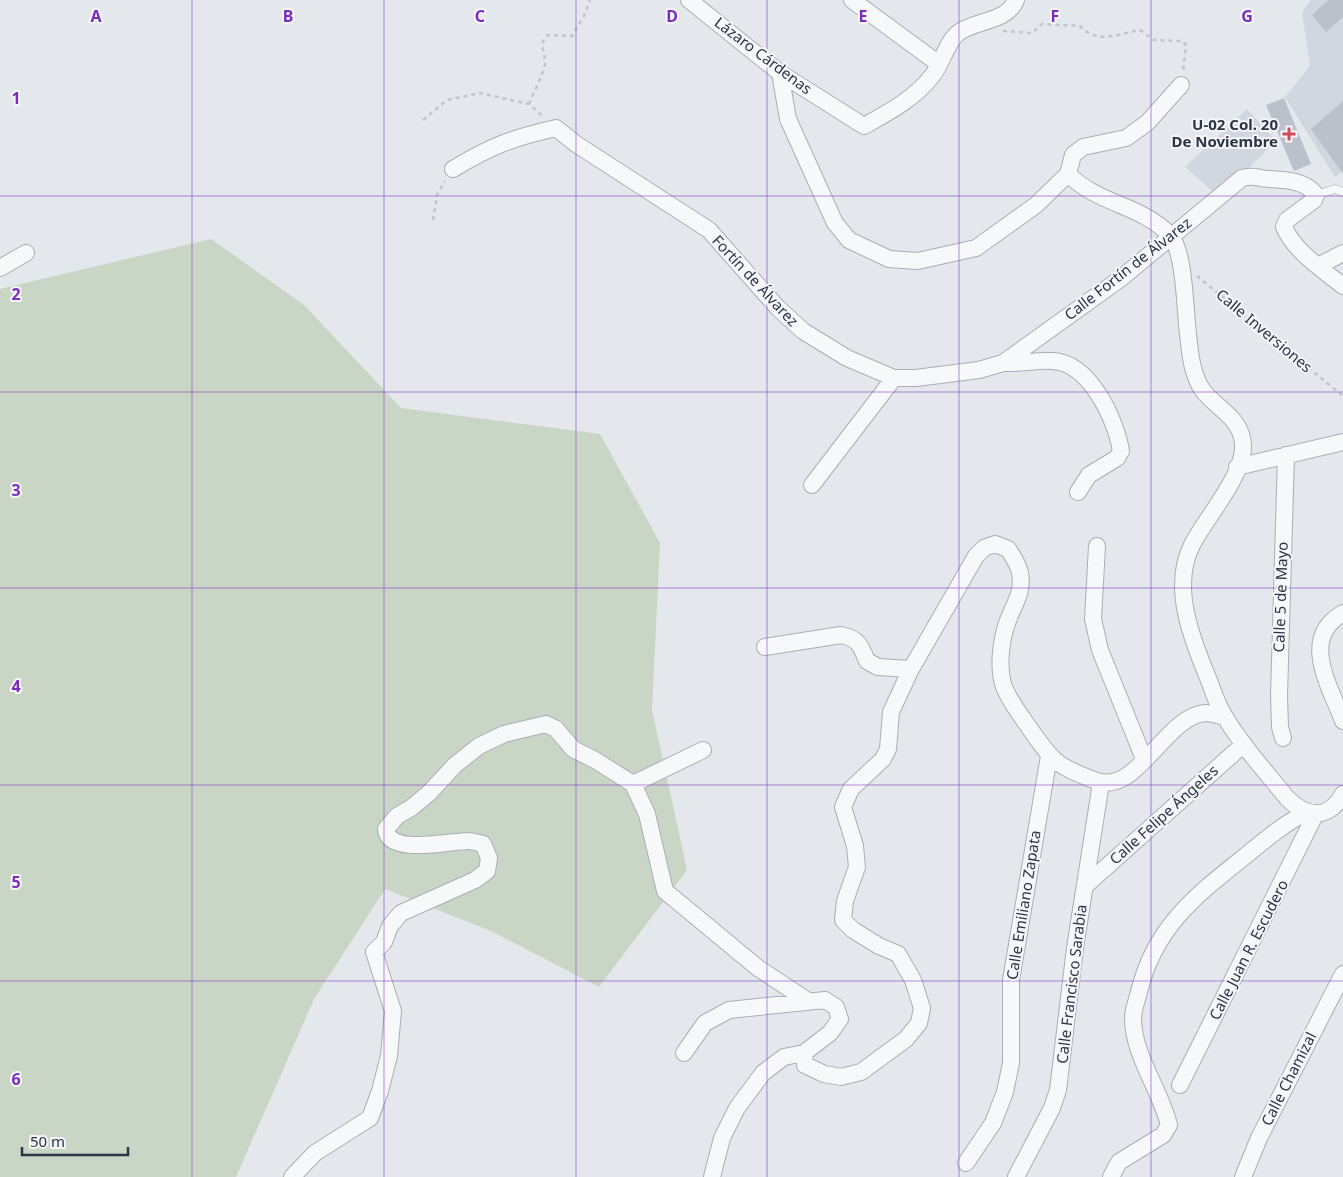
<svg xmlns="http://www.w3.org/2000/svg" width="1343" height="1177" viewBox="0 0 1343 1177" font-family="'Noto Sans',sans-serif">
	<rect width="100%" height="100%" fill="#e4e7ec"/>
	<path fill="#d2d6de" d="M 1311,0 L 1343,0 L 1343,170 L 1335,177 L 1285,97 L 1310,66 L 1302,12 Z
		M 1247,109 L 1276,141 L 1219,197 L 1185,167 Z"/>
	<path fill="#c9d6c5" d="M 211,239 L 304,305 L 401,408 L 600,434 L 660,543 L 652,710 L 687,870 L 599,987 L 491,931 L 385,889 L 314,999 L 236,1177 L 0,1177 L 0,289 Z"/>
	<path fill="#bbc0ca" d="M 1328,0 L 1343,0 L 1343,17 L 1326,32 L 1312,15 Z
		M 1284,98 L 1311,164 L 1294,171 L 1266,105 Z
		M 1343,101 L 1343,174 L 1311,129 Z"/>
	<g fill="none" stroke-linecap="round" stroke-linejoin="round">
		<g stroke="#a9aeb7" stroke-width="9">
			<path id="lane" d="M 1316,195 L 1335,189 L 1343,192"/>
		</g>
		<g stroke="#a9aeb7" stroke-width="18">
			<path id="street" d="M 689,0 L 780,73 L 864,126 C 889,112 914,99 932,76 C 942,64 946,43 958,33 C 975,20 1008,22 1016,0
				M 852,0 L 939,64
				M 780,73 L 788,119 L 835,223 L 849,240 L 889,259 L 918,261 L 976,248 L 1036,205 L 1068,174 L 1073,155 L 1083,147 L 1126,138 L 1147,123 L 1181,85
				M 453,169 C 491,146 512,138 556,128 L 576,144 L 709,230 L 777,307 L 803,331 L 847,358 L 894,378 L 916,378 L 979,370 L 1003,363 L 1120,279 L 1242,178 C 1255,174 1257,179 1269,179 C 1285,180 1305,180 1316,195 L 1314,200 L 1287,220 L 1284,227 C 1294,251 1323,270 1343,286
				M 1068,174 C 1099,205 1140,204 1170,235 C 1185,251 1185,312 1188,334 C 1190,353 1192,377 1204,392 C 1219,410 1242,419 1243,445 C 1245,474 1205,519 1192,545 C 1170,588 1193,642 1210,683 C 1214,694 1218,707 1225,717 C 1242,746 1266,772 1287,798 C 1306,817 1328,821 1343,794
				M 1318,266 L 1343,253
				M 0,268 L 26,253
				M 1003,363 C 1019,364 1036,360 1053,361 C 1090,363 1116,420 1121,451 L 1117,458 L 1089,475 L 1078,492
				M 1237,467 L 1343,442
				M 812,485 L 894,378
				M 1097,546 L 1093,619 L 1100,650 L 1144,759
				M 1343,613 C 1299,638 1330,686 1343,721
				M 765,647 L 841,635 C 858,638 861,646 867,661 L 878,667 L 911,669
				M 1283,738 L 1280,727 L 1279,696 L 1286,455
				M 633,784 L 703,750
				M 1085,886 L 1244,744
				M 684,1053 L 705,1023 L 729,1010 L 825,1000 L 836,1007 L 840,1019 L 830,1033 L 804,1053 L 805,1065 L 824,1074 L 841,1077 L 861,1072 L 906,1039 L 919,1023 L 922,1008 L 913,980 L 898,954 L 879,946 L 853,930 L 843,920 L 845,901 L 857,867 L 855,846 L 843,807 L 851,789 L 883,759 L 888,749 L 891,712 L 911,669 L 976,556 L 984,548 L 995,544 L 1008,549 C 1013,557 1019,565 1020,573 C 1024,592 1013,606 1007,623 C 1001,641 998,665 1003,684 C 1008,699 1019,713 1028,726 C 1052,761 1057,767 1097,781 C 1137,795 1166,716 1205,713 C 1211,713 1218,715 1224,717
				M 1180,1085 L 1316,813
				M 966,1163 L 993,1123 L 1005,1092 L 1011,1063 L 1011,980 L 1049,756
				M 292,1177 L 315,1153 L 370,1118 L 380,1091 L 389,1056 L 393,1011 L 374,952 L 384,942 L 390,926 L 401,913 L 475,880 L 487,871 L 489,858 L 483,844 C 478,843 473,841 468,841 C 450,841 388,856 386,829 L 397,816 L 411,808 L 429,793 L 455,765 L 479,746 L 504,734 L 546,724 L 556,729 L 573,749 L 595,760 L 633,784 L 647,814 L 665,891 L 758,968 L 808,1001
				M 712,1177 L 722,1138 L 737,1108 L 763,1073 L 784,1057 L 804,1053
				M 1016,1177 L 1052,1108 L 1058,1090 L 1075,948 L 1101,783
				M 1111,1177 L 1119,1162 L 1163,1135 L 1169,1125 C 1160,1089 1133,1055 1133,1018 C 1133,1010 1137,1000 1139,992 C 1154,928 1195,896 1244,857 C 1264,841 1282,825 1305,813
				M 1243,1177 L 1259,1138 L 1343,974"/>
		</g>
		<path stroke="#c2c5cb" stroke-width="2.5" stroke-dasharray="4 4" stroke-linecap="butt" d="M 1003,31 L 1032,33 L 1042,24 L 1080,26 C 1099,45 1116,34 1140,30 L 1154,40 L 1183,41 L 1186,45 L 1183,72
			M 529,104 C 534,92 542,77 545,64 C 546,52 537,45 548,35 L 572,36 L 585,14 L 590,0
			M 423,120 L 447,100 L 480,93 L 529,104 L 543,116
			M 433,220 L 437,195 L 445,181
			M 1197,276 L 1343,396"/>
		<use href="#lane" stroke="#f7f8fa" stroke-width="8"/>
		<use href="#street" stroke="#f7f8fa" stroke-width="16"/>
	</g>
	<path fill="none" stroke="#7b2cbf" stroke-width="1" stroke-opacity="0.55" d="M 192,0 L 192,1177M 384,0 L 384,1177M 576,0 L 576,1177M 767,0 L 767,1177M 959,0 L 959,1177M 1151,0 L 1151,1177M 0,196 L 1343,196M 0,392 L 1343,392M 0,588 L 1343,588M 0,785 L 1343,785M 0,981 L 1343,981"/>
	<path fill="#d1495b" stroke="#f4f6f9" stroke-width="2" d="M1286.5 126.5h5v5h5v5h-5v5h-5v-5h-5v-5h5z"/>
	<g text-anchor="middle" stroke-width="4" stroke-linejoin="round" paint-order="stroke">
		<g font-size="15" fill="#2b3445" stroke="#f4f6f9">
			<text transform="translate(763 56) rotate(37)" y="5">Lázaro Cárdenas</text>
			<text transform="translate(1128 269) rotate(-38)" y="5">Calle Fortín de Álvarez</text>
			<text transform="translate(755 281) rotate(47)" y="5">Fortín de Álvarez</text>
			<text transform="translate(1264 331) rotate(40)" y="5">Calle Inversiones</text>
			<text transform="translate(1281 597) rotate(-88)" y="5">Calle 5 de Mayo</text>
			<text transform="translate(1164 815) rotate(-42)" y="5">Calle Felipe Ángeles</text>
			<text transform="translate(1024 905) rotate(-81)" y="5">Calle Emiliano Zapata</text>
			<text transform="translate(1249 950) rotate(-63)" y="5">Calle Juan R. Escudero</text>
			<text transform="translate(1072 984) rotate(-83)" y="5">Calle Francisco Sarabia</text>
			<text transform="translate(1289 1079) rotate(-63)" y="5">Calle Chamizal</text>
		</g>
		<g font-size="15" font-weight="bold" fill="#2b3445" stroke="#f4f6f9" text-anchor="end">
			<text x="1278" y="130">U-02 Col. 20<tspan x="1278" dy="17">De Noviembre</tspan></text>
		</g>
	</g>
	<g font-size="16" text-anchor="middle" font-weight="bold" fill="#7b2cbf" stroke="#f4f6f9" stroke-width="4" stroke-linejoin="round" paint-order="stroke">
		<text x="96" y="22">A</text>
		<text x="288" y="22">B</text>
		<text x="480" y="22">C</text>
		<text x="672" y="22">D</text>
		<text x="863" y="22">E</text>
		<text x="1055" y="22">F</text>
		<text x="1247" y="22">G</text>
		<text x="16" y="104">1</text>
		<text x="16" y="300">2</text>
		<text x="16" y="496">3</text>
		<text x="16" y="692">4</text>
		<text x="16" y="888">5</text>
		<text x="16" y="1085">6</text>
	</g>
	<path d="M22 1147v8h106v-8" fill="none" stroke="#2b3445" stroke-width="2.5"/>
	<text x="30" y="1147" font-size="15" fill="#2b3445" stroke="#f4f6f9" stroke-width="4" paint-order="stroke">50 m</text>
</svg>
